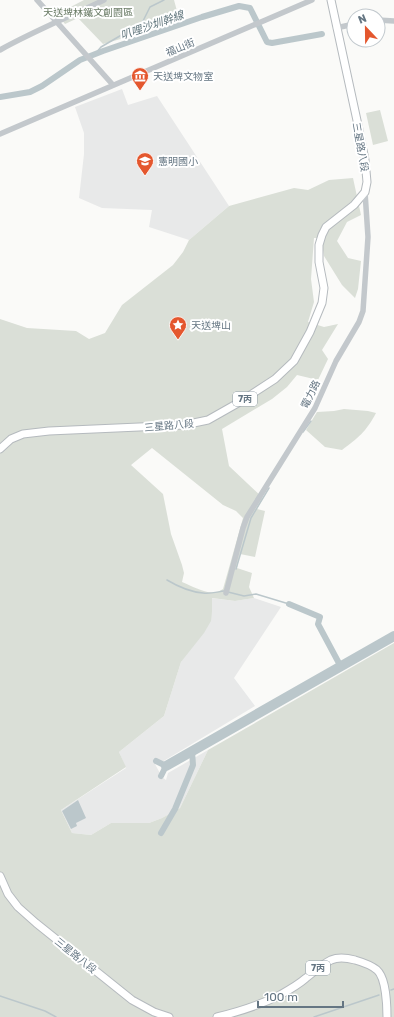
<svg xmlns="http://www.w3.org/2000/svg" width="394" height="1017" viewBox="0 0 394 1017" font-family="Rubik,'Noto Sans TC',sans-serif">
	<rect width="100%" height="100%" fill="#fafaf8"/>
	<path fill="#e8e9e9" d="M 122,89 L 128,105 L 157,96 L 229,206 L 189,240 L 149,227 L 152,210 L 102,208 L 79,198 L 84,154 L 84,133 L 75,107 Z
		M 211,598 L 235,601 L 254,598 L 281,607 L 234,678 L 255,706 L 162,762 L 158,760 L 155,764 L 162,777 L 166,780 L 168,773 L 208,750 L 180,808 L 162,818 L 149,823 L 111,823 L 91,835 L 72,833 L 61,810 L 126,768 L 119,752 L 164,716 L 181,662 L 212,612 Z"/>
	<path fill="#dadfd7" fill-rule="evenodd" d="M 84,0 L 174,0 L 180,22 L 103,44 L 78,18 L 65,24 L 57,14 Z
		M 380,110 L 388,141 L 373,145 L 366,113 Z
		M 353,178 L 361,215 L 347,222 L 337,241 L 348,258 L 361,261 L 358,289 L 355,298 L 342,285 L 324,256 L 321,238 L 314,238 L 311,279 L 314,302 L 308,322 L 324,327 L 338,324 L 322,350 L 328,359 L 318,380 L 297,375 L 287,387 L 272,399 L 222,429 L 229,466 L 263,498 L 257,509 L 265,511 L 255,557 L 240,554 L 237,568 L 252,573 L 249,587 L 254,598 L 235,601 L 212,598 L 212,612 L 211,621 L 204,633 L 181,662 L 164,716 L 119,752 L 126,767 L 61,810 L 72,833 L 91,835 L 111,823 L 149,823 L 162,818 L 180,808 L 208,750 L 394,643 L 394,1017 L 0,1017 L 0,319 L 27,328 L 76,331 L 89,339 L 105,333 L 122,305 L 173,265 L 183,252 L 189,240 L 229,206 L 294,188 L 308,190 L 329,180 ZM 152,448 L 223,505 L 236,511 L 243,518 L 223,589 C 211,598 195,587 182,582 L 184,573 L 182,565 L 171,534 L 163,494 L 131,465 Z
		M 344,409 L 368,411 L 376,413 C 366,432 358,438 342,450 L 325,447 L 306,430 L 317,412 L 334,411 Z"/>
	<path fill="#bbc7cb" d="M 78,800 L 86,818 L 76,823 L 77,826 L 71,829 L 62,811 Z"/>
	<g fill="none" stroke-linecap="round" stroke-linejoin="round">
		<path stroke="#bbc7cb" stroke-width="1.5" d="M 95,54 L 101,47 L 142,23 L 150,7 L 164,0
			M 303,432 L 311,421
			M 236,569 L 251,518 L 269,488
			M 167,580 C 177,586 191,592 203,593 C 210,594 217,592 224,591
			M 228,592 L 244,596 L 256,594 L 289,604
			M 391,990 L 394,989
			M 0,996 L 45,1011 L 56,1017
			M 314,1017 L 379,995"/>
		<path stroke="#bbc7cb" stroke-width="6" d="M 0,97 L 30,92 L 42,86 L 80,60 L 103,51 L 202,17 L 239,6 L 250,8 L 267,42 L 272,43 L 322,34
			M 289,604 L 320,617 L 318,624 L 341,667
			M 156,761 L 166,766
			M 161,776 L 166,766
			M 161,833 L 175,809 L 193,765 L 192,751"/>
		<path stroke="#bbc7cb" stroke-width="10" d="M 166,766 L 394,636"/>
		<g stroke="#b5babe" stroke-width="9">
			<path id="major" d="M 0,449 L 11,439 L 23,434 L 49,431 L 184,425 L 208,420 L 238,403 L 275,379 L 294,361 L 310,332 L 322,303 L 324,288 L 319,262 L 319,245 L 322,235 L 326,227 L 354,205 L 365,192 L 367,182 L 365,160 L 358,125 L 331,0
				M 0,876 L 8,894 L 18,907 L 36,923 L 132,1000 L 154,1012 L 169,1017
				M 217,1017 C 238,1012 260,1005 280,995 C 289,990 298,985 306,978 C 314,972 321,965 331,960 C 338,957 347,958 355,960 C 362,962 371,965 377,970 C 386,978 387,1006 387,1017"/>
		</g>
		<path stroke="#c3c8cc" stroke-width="5.5" d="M 37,0 L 113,85
			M 378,20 L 394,21
			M 336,28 L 354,24
			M 0,50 C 34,31 69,17 104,0
			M 0,134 L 312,0
			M 226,593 L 243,528 L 247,517 L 315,408 L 336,361 L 359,322 L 363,311 L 368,237 L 365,192"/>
		<use href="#major" stroke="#fff" stroke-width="7"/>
	</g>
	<defs>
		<g id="museum-pin" transform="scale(0.9)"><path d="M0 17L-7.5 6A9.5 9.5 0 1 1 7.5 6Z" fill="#e4572e" stroke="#fff"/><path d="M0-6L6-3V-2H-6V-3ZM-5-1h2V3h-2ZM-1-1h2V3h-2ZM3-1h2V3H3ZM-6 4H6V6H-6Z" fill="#fff"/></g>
		<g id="school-pin" transform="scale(0.9)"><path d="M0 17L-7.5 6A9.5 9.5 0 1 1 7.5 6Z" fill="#e4572e" stroke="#fff"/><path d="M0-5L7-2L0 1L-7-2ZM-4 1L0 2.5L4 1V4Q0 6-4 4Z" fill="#fff"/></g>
		<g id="sight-pin" transform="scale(0.9)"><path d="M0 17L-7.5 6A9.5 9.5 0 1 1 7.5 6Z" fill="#e4572e" stroke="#fff"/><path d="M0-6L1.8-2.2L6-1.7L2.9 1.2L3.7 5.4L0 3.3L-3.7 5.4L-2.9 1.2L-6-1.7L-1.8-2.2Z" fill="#fff"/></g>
	</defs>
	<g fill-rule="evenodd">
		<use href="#museum-pin" x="140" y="76"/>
		<use href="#school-pin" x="145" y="161"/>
		<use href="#sight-pin" x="178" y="325"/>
	</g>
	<g text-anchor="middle" stroke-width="4" stroke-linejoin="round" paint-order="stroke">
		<g fill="#fff" stroke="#939fa8" stroke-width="1">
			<rect x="233" y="392" width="24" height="14" rx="3"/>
			<rect x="306" y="961" width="24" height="14" rx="3"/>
		</g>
		<g font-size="9" font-weight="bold" fill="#657683">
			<text x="245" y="402">7丙</text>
			<text x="318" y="971">7丙</text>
		</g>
		<g font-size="10" fill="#687a64" stroke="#fff">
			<text x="88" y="16">天送埤林鐵文創園區</text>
		</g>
		<g font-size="10" fill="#657683" stroke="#fff">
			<text transform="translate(180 47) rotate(-23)" y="4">福山街</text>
			<text transform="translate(361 147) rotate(80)" y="4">三星路八段</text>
			<text transform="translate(310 394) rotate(-64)" y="4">電力路</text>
			<text transform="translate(169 425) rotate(-5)" y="4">三星路八段</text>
			<text transform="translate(76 955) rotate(39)" y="4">三星路八段</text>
		</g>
		<g font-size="10" fill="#657683" stroke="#fff" text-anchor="start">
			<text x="153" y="80">天送埤文物室</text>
			<text x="158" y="165">憲明國小</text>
			<text x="191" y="329">天送埤山</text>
		</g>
		<g font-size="11" font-style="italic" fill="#60757c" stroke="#fff">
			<text transform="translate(152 25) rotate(-19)" y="4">叭哩沙圳幹線</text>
		</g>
	</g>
	<g transform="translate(366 28) rotate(338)"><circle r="19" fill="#ffffff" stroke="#c1c8cd"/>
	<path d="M0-3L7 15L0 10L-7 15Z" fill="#e4572e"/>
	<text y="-6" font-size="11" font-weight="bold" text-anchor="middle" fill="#657683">N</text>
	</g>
	<path d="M258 1001v6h85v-6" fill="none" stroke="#657683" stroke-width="2"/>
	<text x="264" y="1001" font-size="12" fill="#657683" stroke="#ffffff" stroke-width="3" paint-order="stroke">100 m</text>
</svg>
